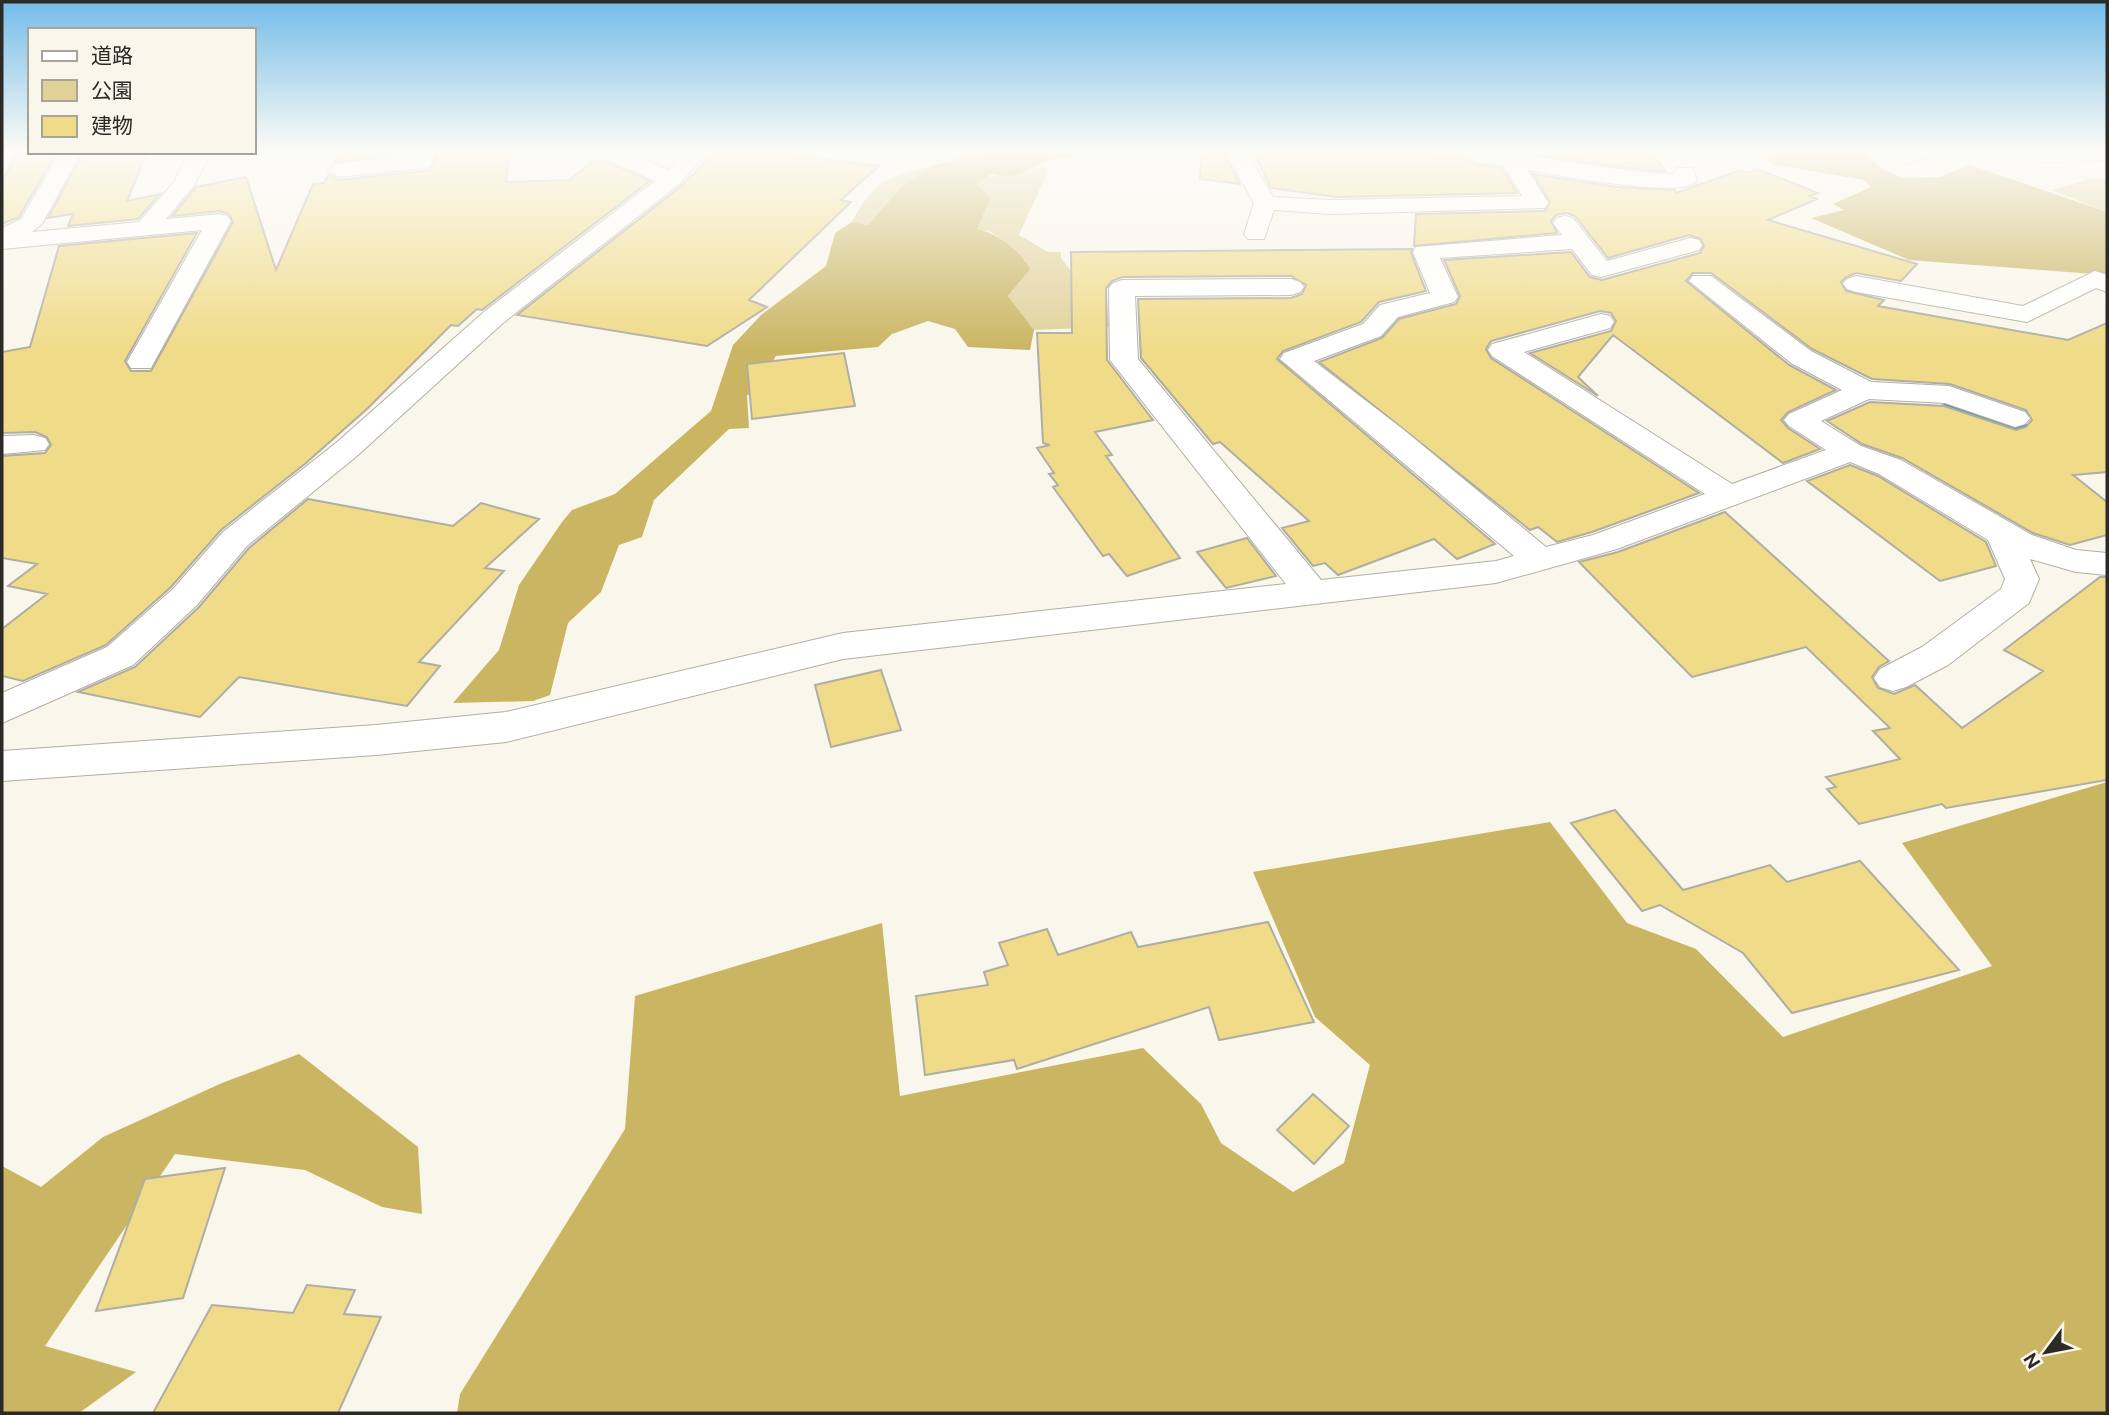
<svg xmlns="http://www.w3.org/2000/svg" width="2109" height="1415" viewBox="0 0 2109 1415" font-family="Ubuntu,'Noto Sans JP',sans-serif">
	<rect width="100%" height="100%" fill="#f9f6eb"/>
	<path fill="#e0d199" d="M 932,166 L 904,184 L 868,225 L 852,222 C 874,180 888,177 932,166 Z
		M 1039,167 L 1049,169 L 1019,235 L 1048,252 L 1061,252 L 1061,258 L 1076,278 L 1106,285 L 1109,327 L 1034,330 L 1008,296 L 1022,279 L 1026,261 L 991,232 L 977,229 L 991,199 L 975,184 C 989,170 1017,179 1039,167 Z
		M 2094,178 L 2107,180 L 2107,212 L 2051,190 Z"/>
	<path fill="#cab562" d="M 984,151 L 1085,151 L 1085,155 C 1073,157 1056,157 1045,162 C 1024,171 1018,179 992,174 L 976,184 L 991,198 L 977,229 C 998,234 1020,250 1030,269 L 1008,296 L 1034,330 L 1030,350 L 968,347 L 955,329 L 928,321 L 892,334 L 878,347 L 776,356 L 768,369 L 778,391 L 747,395 L 749,428 L 729,429 L 654,500 L 642,537 L 619,545 L 601,592 L 568,623 L 550,695 L 533,701 L 453,703 L 499,650 L 519,585 L 562,522 L 572,510 L 615,494 L 711,411 L 733,345 L 761,315 L 826,266 L 835,233 L 852,222 L 868,225 L 904,184 L 932,166 Z
		M 1773,151 L 1864,151 L 1882,169 L 1903,178 L 1939,177 L 1970,165 L 2107,212 L 2107,275 L 1909,260 L 1811,218 L 1844,210 L 1833,204 L 1871,187 L 1864,180 L 1776,165 L 1768,161 L 1767,157 Z
		M 2107,782 L 2107,1413 L 457,1413 L 460,1394 L 625,1129 L 635,996 L 882,923 L 900,1096 L 1143,1048 L 1201,1104 L 1221,1143 L 1293,1192 L 1344,1163 L 1370,1065 L 1315,1017 L 1253,872 L 1550,822 L 1627,923 L 1696,949 L 1783,1037 L 1992,966 L 1902,843 Z
		M 299,1054 L 418,1147 L 422,1214 L 382,1207 L 305,1170 L 175,1154 L 45,1346 L 136,1372 L 79,1413 L 2,1413 L 2,1166 L 41,1187 L 103,1137 L 222,1083 Z"/>
	<g fill="none" stroke-linecap="round" stroke-linejoin="round">
		<path fill="#5399b0" fill-rule="evenodd" d="M 1950,403 C 1974,406 1993,418 2015,423 C 2026,426 2039,421 2048,428 C 2024,447 1979,411 1951,411 C 1944,411 1937,414 1930,417 L 1924,413 L 1935,406 Z"/>
	</g>
	<path fill="#f0db88" stroke="#b0aea3" stroke-width="2" d="M 372,151 L 412,151 L 334,163 L 339,154 Z
		M 438,151 L 510,151 L 506,182 L 569,180 L 594,160 L 605,161 L 650,181 L 482,310 L 477,309 L 458,326 L 451,325 L 368,408 L 306,463 L 221,530 L 171,587 L 106,645 L 23,681 L 2,676 L 2,629 L 47,594 L 8,586 L 37,564 L 2,558 L 2,456 L 45,453 L 51,445 L 47,437 L 35,432 L 2,433 L 2,352 L 30,347 L 59,246 L 197,233 L 125,361 L 131,371 L 151,371 L 233,222 L 229,214 L 220,211 L 172,216 L 196,187 L 246,177 L 276,270 L 313,184 L 324,183 L 329,174 L 339,180 L 430,170 Z
		M 717,151 L 766,155 L 770,152 L 879,166 L 841,200 L 851,202 L 749,300 L 767,307 L 707,346 L 517,315 L 680,187 Z
		M 1202,151 L 1225,151 L 1227,160 L 1240,184 L 1200,179 Z
		M 1253,151 L 1462,156 L 1478,165 L 1502,168 L 1517,193 L 1337,197 L 1271,188 Z
		M 1511,151 L 1651,151 L 1665,171 L 1620,167 Z
		M 17,152 L 57,152 L 19,217 L 2,224 L 2,183 Z
		M 79,152 L 147,152 L 127,201 L 160,194 L 138,219 L 68,226 L 73,214 L 48,218 L 81,157 Z
		M 1757,169 L 1818,193 L 1810,196 L 1817,199 L 1768,220 L 1917,264 L 1901,281 L 1856,273 L 1846,277 L 1841,282 L 1846,291 L 1884,300 L 1878,306 L 2068,340 L 2107,323 L 2107,472 L 2073,475 L 2107,502 L 2107,535 L 2070,545 L 2033,533 L 1902,458 L 1862,444 L 1827,421 L 1870,402 L 1944,406 L 2016,430 L 2026,427 L 2032,420 L 2026,410 L 1950,384 L 1872,379 L 1812,349 L 1711,273 L 1693,273 L 1686,281 L 1789,365 L 1836,390 L 1788,412 L 1781,420 L 1788,428 L 1820,449 L 1783,463 L 1613,335 L 1578,377 L 1598,396 L 1530,353 L 1611,331 L 1616,321 L 1611,313 L 1600,311 L 1491,341 L 1486,349 L 1491,358 L 1699,493 L 1592,532 L 1557,542 L 1538,527 L 1530,530 L 1319,362 L 1382,338 L 1399,319 L 1456,304 L 1460,296 L 1444,260 L 1571,252 L 1590,277 L 1602,280 L 1700,253 L 1704,246 L 1701,239 L 1689,235 L 1608,258 L 1575,216 L 1566,213 L 1556,215 L 1551,221 L 1557,233 L 1414,246 L 1416,214 L 1545,211 L 1550,202 L 1533,174 L 1617,187 L 1675,190 L 1676,193 L 1741,170 L 1747,173 Z
		M 1412,249 L 1411,253 L 1426,291 L 1379,302 L 1361,322 L 1283,351 L 1277,359 L 1495,544 L 1457,559 L 1434,539 L 1338,575 L 1325,563 L 1313,566 L 1282,528 L 1309,521 L 1220,442 L 1213,444 L 1141,358 L 1138,299 L 1291,298 L 1302,294 L 1306,285 L 1291,276 L 1122,277 L 1112,281 L 1106,288 L 1107,360 L 1153,420 L 1095,432 L 1112,455 L 1106,456 L 1180,558 L 1127,576 L 1109,554 L 1103,556 L 1053,487 L 1058,485 L 1049,474 L 1054,473 L 1037,448 L 1050,445 L 1043,443 L 1037,333 L 1072,333 L 1071,252 Z
		M 844,353 L 855,406 L 752,419 L 747,364 Z
		M 1850,465 L 1878,476 L 1986,542 L 1996,566 L 1940,581 L 1807,481 Z
		M 308,499 L 453,526 L 481,503 L 539,519 L 485,568 L 504,571 L 419,662 L 440,666 L 407,706 L 239,677 L 200,717 L 78,692 L 135,667 L 199,607 L 249,548 Z
		M 1725,512 L 1889,661 L 1879,667 L 1872,677 L 1878,688 L 1894,694 L 1915,685 L 1962,728 L 2043,671 L 2004,650 L 2100,577 L 2107,577 L 2107,780 L 1946,808 L 1942,804 L 1859,824 L 1827,789 L 1836,787 L 1826,777 L 1900,759 L 1873,731 L 1890,728 L 1806,647 L 1692,677 L 1579,562 L 1618,552 Z
		M 1247,538 L 1276,576 L 1226,588 L 1197,552 Z
		M 881,670 L 901,730 L 831,747 L 815,685 Z
		M 1615,810 L 1683,890 L 1770,865 L 1787,882 L 1860,861 L 1959,970 L 1792,1013 L 1743,953 L 1660,905 L 1642,911 L 1571,823 Z
		M 1268,922 L 1314,1022 L 1219,1040 L 1209,1007 L 1017,1069 L 1014,1060 L 925,1075 L 916,996 L 988,985 L 984,972 L 1008,965 L 999,943 L 1047,929 L 1058,955 L 1131,932 L 1138,947 Z
		M 1313,1094 L 1349,1126 L 1314,1164 L 1277,1130 Z
		M 225,1168 L 183,1298 L 96,1311 L 145,1179 Z
		M 307,1285 L 355,1290 L 344,1314 L 381,1317 L 338,1413 L 153,1413 L 212,1305 L 293,1313 Z"/>
	<g fill="none" stroke-linecap="round" stroke-linejoin="round">
		<g stroke="#b2afa4" stroke-width="2">
			<path id="street" d="M 415,151 L 436,151 L 430,167 L 422,168 L 339,177 L 328,170 L 339,163 L 413,156 Z
				M 594,151 L 627,151 L 668,170 L 687,151 L 709,151 L 678,185 L 503,323 L 358,455 L 247,546 L 197,605 L 133,665 L 2,723 L 2,693 L 107,647 L 173,589 L 223,532 L 336,443 L 485,311 L 655,181 C 644,175 597,156 594,151 Z
				M 1228,151 L 1250,151 L 1251,159 L 1273,197 L 1331,200 L 1522,196 L 1504,166 L 1478,162 L 1459,151 C 1531,151 1602,171 1674,174 L 1677,168 L 1693,168 L 1697,181 C 1684,200 1553,174 1528,170 L 1548,203 L 1545,208 L 1331,214 L 1274,210 L 1264,239 L 1248,239 L 1244,234 L 1254,203 L 1229,159 Z
				M 1902,151 L 1935,151 L 1933,156 L 1903,164 L 1892,158 Z
				M 2037,151 L 2107,151 L 2107,160 L 2045,162 L 2037,161 L 2034,156 Z
				M 60,152 L 76,152 L 79,156 L 42,224 L 32,232 L 139,222 L 174,182 L 189,152 L 211,152 L 195,184 L 166,219 L 219,214 L 227,216 L 231,221 L 151,368 L 131,368 L 127,362 L 202,230 L 2,249 L 2,228 L 21,219 Z
				M 1565,216 L 1573,218 L 1607,261 L 1690,238 L 1699,240 L 1702,245 L 1699,250 L 1601,277 L 1592,275 L 1572,249 L 1440,258 L 1458,297 L 1454,302 L 1398,317 L 1381,336 L 1314,361 L 1404,430 L 1546,547 L 1593,535 L 1705,494 L 1492,356 L 1488,350 L 1492,344 L 1601,314 L 1610,316 L 1614,322 L 1610,328 L 1524,352 L 1732,484 L 1826,450 L 1789,426 L 1784,420 L 1789,414 L 1842,390 L 1791,363 L 1689,281 L 1693,276 L 1711,276 L 1811,351 L 1871,382 L 1949,386 L 2025,412 L 2030,418 L 2025,424 L 2015,427 L 1945,403 L 1869,399 L 1821,421 L 1861,446 L 1901,460 L 2032,535 L 2076,550 L 2107,553 L 2107,575 L 2076,572 L 2030,559 L 2039,579 L 2029,603 L 1948,665 L 1906,687 L 1893,691 L 1880,687 L 1874,678 L 1880,669 L 1922,647 L 2001,589 L 2005,579 L 1988,540 L 1879,474 L 1850,462 L 1617,549 L 1496,583 L 843,659 L 506,742 L 376,755 L 2,781 L 2,751 L 376,725 L 506,712 L 843,633 L 1286,584 L 1110,360 L 1109,288 L 1113,283 L 1122,280 L 1291,279 L 1300,282 L 1304,287 L 1300,292 L 1291,295 L 1135,296 L 1138,359 L 1321,580 L 1496,561 L 1514,556 L 1280,359 L 1284,353 L 1363,324 L 1380,305 L 1430,293 L 1413,252 L 1416,247 L 1562,235 L 1553,223 L 1557,218 Z
				M 2095,271 L 2107,275 L 2107,292 L 2096,288 L 2027,322 L 1856,292 L 1847,289 L 1843,284 L 1847,279 L 1856,276 L 2023,306 Z
				M 34,435 L 45,438 L 49,444 L 45,450 L 2,454 L 2,436 Z"/>
		</g>
		<use href="#street" fill="#fff" fill-rule="evenodd"/>
	</g>
	<linearGradient id="sky" x2="0" y2="1"><stop stop-color="#73bce9"/><stop offset="0.43" stop-color="#fcfbf6"/><stop offset="1" stop-color="#fcfbf6" stop-opacity="0"/></linearGradient>
	<rect width="2109" height="350" fill="url(#sky)"/>
	<rect width="2109" height="1415" fill="none" stroke="#2b2a26" stroke-width="7"/>
	<rect x="28" y="28" width="228" height="126" fill="#f9f6eb" stroke="#a7a49c" stroke-width="2"/>
	<rect x="42" y="51" width="35" height="10" fill="#ffffff" stroke="#a7a49c" stroke-width="2"/>
	<text x="91" y="63" font-size="21" fill="#2b2a26">道路</text>
	<rect x="42" y="80" width="35" height="21" fill="#e0d199" stroke="#a7a49c" stroke-width="2"/>
	<text x="91" y="98" font-size="21" fill="#2b2a26">公園</text>
	<rect x="42" y="116" width="35" height="21" fill="#f0db88" stroke="#a7a49c" stroke-width="2"/>
	<text x="91" y="133" font-size="21" fill="#2b2a26">建物</text>
	<g transform="translate(2046 1352) rotate(238)" stroke="#f9f6eb" stroke-width="5" paint-order="stroke">
	<path d="M0-5L12 26L0 18L-12 26Z" fill="#2b2a26"/>
	<text y="-10" font-size="19" font-weight="bold" text-anchor="middle" fill="#2b2a26">N</text>
	</g>
</svg>
